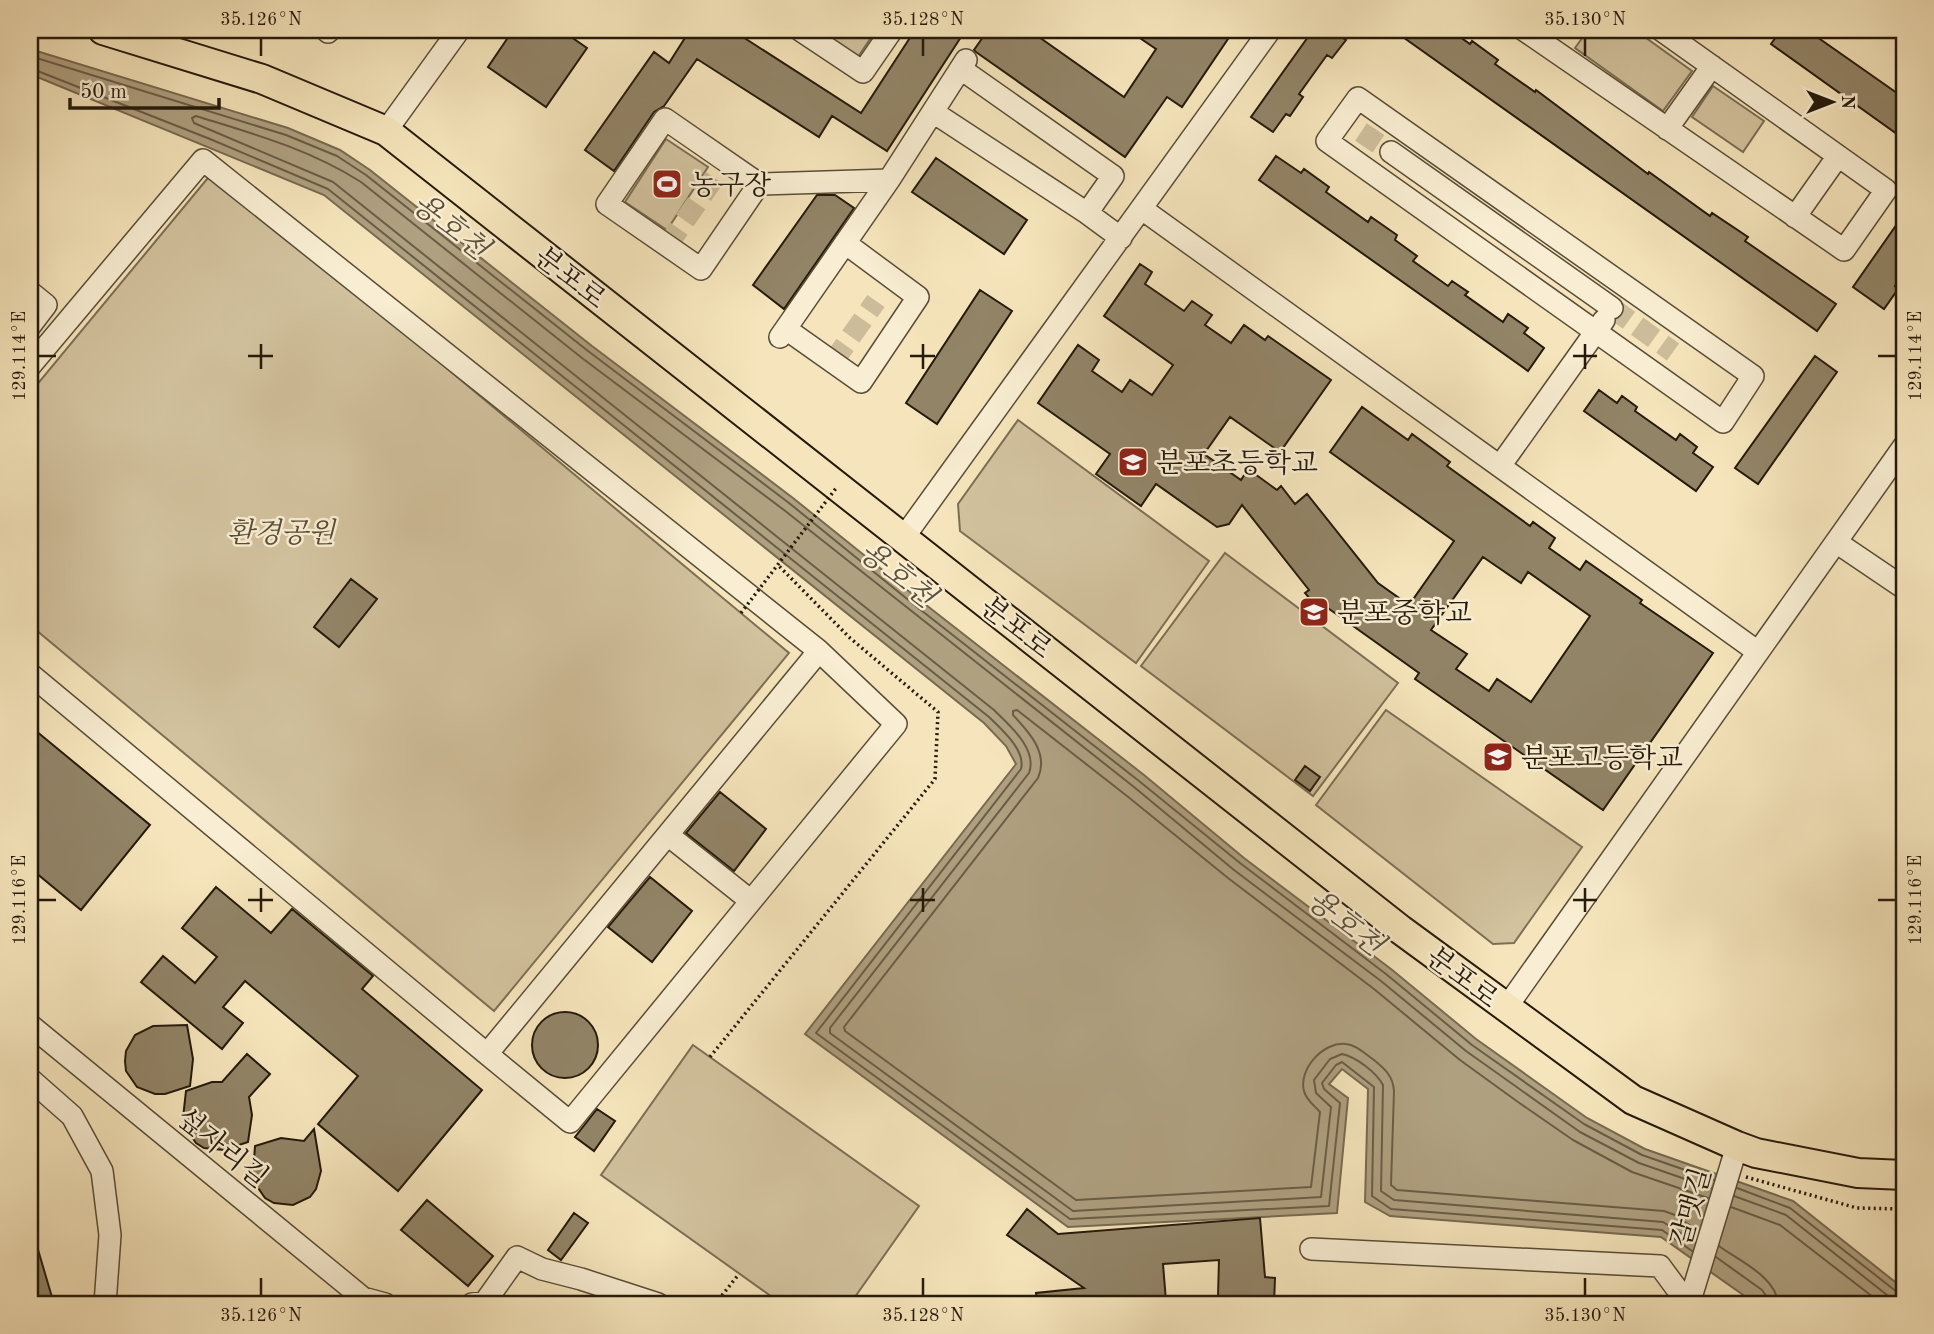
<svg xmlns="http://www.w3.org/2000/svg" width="1934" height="1334" viewBox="0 0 1934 1334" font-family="'Old Standard TT','Noto Serif KR',serif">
	<rect width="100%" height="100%" fill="#f6e5bc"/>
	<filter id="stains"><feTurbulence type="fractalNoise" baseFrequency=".00286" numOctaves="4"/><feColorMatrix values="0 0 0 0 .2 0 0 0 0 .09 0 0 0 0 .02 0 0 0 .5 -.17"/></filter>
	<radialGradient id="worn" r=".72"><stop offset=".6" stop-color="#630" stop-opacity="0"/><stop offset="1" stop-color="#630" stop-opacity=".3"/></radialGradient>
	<path fill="#d2c29e" stroke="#7c6e54" stroke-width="2" d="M 817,30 L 876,30 L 858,57 Z
		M 1588,30 L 1635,30 L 1692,71 L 1663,111 L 1575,48 Z
		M 1713,86 L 1764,121 L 1743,152 L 1692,117 Z
		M 666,139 L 708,167 L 667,230 L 625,202 Z
		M 212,173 L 789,653 L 494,1011 L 30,625 L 30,393 Z
		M 1018,420 L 1209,561 L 1136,663 L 960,531 L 958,504 Z
		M 1225,553 L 1398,683 L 1313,796 L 1141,666 Z
		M 1386,710 L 1582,847 L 1514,943 L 1493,944 L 1316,805 Z
		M 693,1045 L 919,1206 L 850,1304 L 782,1304 L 601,1175 Z"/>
	<path fill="#afa080" stroke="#786a51" stroke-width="2" d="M 30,49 L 288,128 L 340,150 L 370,170 L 592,346 L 793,498 L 921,601 L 1144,775 L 1244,858 L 1391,969 L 1476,1039 L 1587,1118 L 1645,1149 L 1793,1201 L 1904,1289 L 1904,1304 L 1756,1304 L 1661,1237 L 1390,1216 L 1365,1202 L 1368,1089 L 1342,1069 L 1329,1084 L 1348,1098 L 1337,1213 L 1068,1227 L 805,1034 L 1016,764 L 1006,746 L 984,723 L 324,195 L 30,74 Z"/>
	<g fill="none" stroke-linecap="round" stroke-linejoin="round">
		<path stroke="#6a5d46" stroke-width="2" d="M 30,56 L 286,135 L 337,156 L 366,175 L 588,351 L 789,503 L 917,607 L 1139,781 L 1240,863 L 1386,974 L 1472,1045 L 1584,1124 L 1642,1155 L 1714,1180
			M 30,68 L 210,139 L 328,189 L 989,717 C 1001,729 1026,750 1021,769 L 816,1033 L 1070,1219 L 1329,1206 L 1340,1103 L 1324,1089 L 1322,1083 L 1336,1065 L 1342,1062 L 1374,1087 L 1372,1196 L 1391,1209 L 1662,1230 L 1692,1251
			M 1737,1188 L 1790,1208 L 1897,1292 L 1904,1294
			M 1734,1196 L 1786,1215 L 1892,1299 L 1904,1302
			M 1731,1207 L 1780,1225 L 1882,1304
			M 1698,1231 L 1675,1215 L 1664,1211 L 1397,1190 L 1391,1185 L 1394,1091 C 1393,1076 1385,1069 1374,1060 C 1365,1054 1357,1045 1346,1044 C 1324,1041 1298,1069 1304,1091 C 1306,1100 1314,1105 1320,1112 L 1311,1187 L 1076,1200 L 845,1031 L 844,1027 L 1038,778 C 1049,753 1029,732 1013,715 L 1013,711 L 1017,710 L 1127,796 L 1228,878 L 1374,989 L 1460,1060 L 1518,1102 L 1573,1140 L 1632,1172 L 1708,1198
			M 1695,1242 L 1663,1222 L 1394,1200 L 1381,1191 L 1383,1085 C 1376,1072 1356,1057 1342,1054 L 1330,1059 L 1314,1080 L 1316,1093 L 1331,1107 L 1321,1197 L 1073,1211 L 830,1033 L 830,1028 L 1029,773 C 1038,749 1009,725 994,710 L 333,182 L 194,123 L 192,118 L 196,116 C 254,134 309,149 361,182 L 582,358 L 784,510 L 1134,787 L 1234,870 L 1381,981 L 1466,1051 L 1580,1132 L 1639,1163 L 1711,1188
			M 1719,1246 C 1739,1261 1777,1277 1778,1304
			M 1716,1257 L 1762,1290 L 1767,1297 L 1767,1304"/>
	</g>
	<path fill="#928467" stroke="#251a0b" stroke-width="2" fill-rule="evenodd" d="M 513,30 L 561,30 L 587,48 L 546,107 L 488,67 Z
		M 690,30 L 732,30 L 861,113 L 915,30 L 951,30 L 961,37 L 887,151 L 832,116 L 819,137 L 697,59 L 664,106 L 654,112 L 614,171 L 585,150 L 654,52 L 669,63 Z
		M 988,30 L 1029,30 L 1124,97 L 1156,49 L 1128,30 L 1234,30 L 1182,107 L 1167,97 L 1125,157 L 976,52 L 974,50 Z
		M 1313,30 L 1346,30 L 1341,37 L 1346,40 L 1332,58 L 1327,55 L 1299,94 L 1303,97 L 1290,116 L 1286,114 L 1273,132 L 1251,117 Z
		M 1393,30 L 1450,30 L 1470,44 L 1472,41 L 1498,60 L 1495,64 L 1535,92 L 1536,90 L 1648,174 L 1649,172 L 1710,216 L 1712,213 L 1748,237 L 1745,241 L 1836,304 L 1817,331 Z
		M 1781,30 L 1807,30 L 1904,98 L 1904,139 L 1771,44 Z
		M 1276,156 L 1301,173 L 1304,169 L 1329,187 L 1326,192 L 1368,222 L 1371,217 L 1397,235 L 1395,240 L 1417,256 L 1413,261 L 1448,286 L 1452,281 L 1468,292 L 1465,295 L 1503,322 L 1508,314 L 1528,328 L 1524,333 L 1544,348 L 1528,371 L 1259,180 Z
		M 936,158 L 1027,220 L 1004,254 L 912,192 Z
		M 817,195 L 835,195 L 854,208 L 784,309 L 753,285 Z
		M 1904,214 L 1904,272 L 1895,286 L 1898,289 L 1884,309 L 1853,287 Z
		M 1140,264 L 1152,272 L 1145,284 L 1184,311 L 1192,301 L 1212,315 L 1205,325 L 1231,343 L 1244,325 L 1265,340 L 1268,336 L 1331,380 L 1280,452 L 1230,417 L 1204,454 L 1241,480 L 1248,469 L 1277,490 L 1281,486 L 1295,504 L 1307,494 L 1378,583 L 1409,605 L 1454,541 L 1330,452 L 1362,407 L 1408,440 L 1412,434 L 1450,462 L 1447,466 L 1530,526 L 1533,522 L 1555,538 L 1549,548 L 1566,560 L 1580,570 L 1586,561 L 1642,600 L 1640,603 L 1713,653 L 1603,810 L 1415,679 L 1419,673 L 1325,606 L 1320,611 L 1305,593 L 1309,590 L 1242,505 L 1229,524 L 1217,527 L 1156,484 L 1141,506 L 1096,474 L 1110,454 L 1038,403 L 1078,345 L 1099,360 L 1092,371 L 1122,392 L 1130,380 L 1152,395 L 1173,365 L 1104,316 ZM 1483,557 L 1521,583 L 1528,572 L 1590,616 L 1531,702 L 1497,679 L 1489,691 L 1456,669 L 1467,654 L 1431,630 Z
		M 980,290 L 1012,311 L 937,424 L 906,403 Z
		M 1815,356 L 1837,372 L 1758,484 L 1735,468 Z
		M 1599,390 L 1617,403 L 1622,396 L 1637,407 L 1635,411 L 1676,440 L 1680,434 L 1697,447 L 1693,453 L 1713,467 L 1696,491 L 1584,411 Z
		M 351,579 L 377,599 L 339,647 L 314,627 Z
		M 30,726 L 150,825 L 81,910 L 30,868 Z
		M 1305,766 L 1320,777 L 1310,791 L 1295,780 Z
		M 720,792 L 766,829 L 734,871 L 686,833 Z
		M 650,877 L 692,911 L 652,962 L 608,927 Z
		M 216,887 L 271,933 L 292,909 L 373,976 L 362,989 L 482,1090 L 398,1191 L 318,1124 L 358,1076 L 245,981 L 223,1007 L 243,1023 L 222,1049 L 141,982 L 163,956 L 195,983 L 217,957 L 182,928 Z
		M532 1045a33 33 0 1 1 66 0a33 33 0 1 1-66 0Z
		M 187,1025 L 193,1059 L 190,1086 L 165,1094 L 155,1094 L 137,1087 L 126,1071 L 125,1061 L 126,1051 L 135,1035 L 153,1026 Z
		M 247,1054 L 270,1074 L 249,1097 L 252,1115 L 248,1142 L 224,1150 L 204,1148 L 196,1143 L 185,1127 L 183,1118 L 186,1091 L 212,1082 L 222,1082 Z
		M 597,1109 L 615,1121 L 594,1151 L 575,1137 Z
		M 314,1129 L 321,1171 L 316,1189 L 310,1197 L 293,1205 L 274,1203 L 265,1198 L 254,1182 L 253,1173 L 255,1146 L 281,1138 L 304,1141 Z
		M 427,1200 L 493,1256 L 468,1286 L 401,1230 Z
		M 1027,1209 L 1058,1234 L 1260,1218 L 1265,1277 L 1275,1278 L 1274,1304 L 1222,1304 L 1224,1296 L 1218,1296 L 1219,1260 L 1163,1264 L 1166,1301 L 1131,1304 L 1037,1304 L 1036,1293 L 1084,1288 L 1007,1235 Z
		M 574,1213 L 588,1223 L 561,1260 L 548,1250 Z
		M 30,1236 L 34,1236 L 54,1304 L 30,1304 Z"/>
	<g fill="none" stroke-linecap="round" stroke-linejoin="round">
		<path stroke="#ccbc99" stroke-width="21" stroke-dasharray="21 10" stroke-linecap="butt" d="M 1361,132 L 1391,152
			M 667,246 L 715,177
			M 1612,308 L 1673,352
			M 833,362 L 876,301"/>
		<g stroke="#594d37" stroke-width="24">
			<path id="minor" d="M 326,30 L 328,32 L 330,30
				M 800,30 L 863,72 L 892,30
				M 1524,30 L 1844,250 L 1886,190 L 1661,30
				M 1358,98 L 1753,376 L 1723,422 L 1327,141 Z
				M 933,112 L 1087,213 L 1113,176 L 961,69
				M 665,119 L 759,184 L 701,269 L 607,204 Z
				M 1667,129 L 1712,66
				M 386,131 L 459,30
				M 1391,152 L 1612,308
				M 759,184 L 889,180
				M 1142,209 L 1758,652
				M 1087,213 L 1121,238
				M 1795,217 L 1838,156
				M 30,292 L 46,305 L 30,326
				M 786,329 L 861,382 L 918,297 L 845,243
				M 780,337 L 889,180 L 966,60
				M 30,366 L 203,160 L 819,651 L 487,1054 L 30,674
				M 1500,466 L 1604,320
				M 904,537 L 1270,30
				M 1836,542 L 1904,588
				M 668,835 L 751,901
				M 1506,1008 L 1904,446
				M 30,1025 L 363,1298 L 385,1304
				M 487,1054 L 570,1122 L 896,724 L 819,651
				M 30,1079 L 72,1116 L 102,1171 L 110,1235 L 105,1304
				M 1311,1249 L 1660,1266 L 1688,1304
				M 472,1304 L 485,1302 L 517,1257 L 542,1269 L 581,1279 L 658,1304
				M 1689,1304 L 1737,1146"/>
		</g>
		<g stroke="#251a0b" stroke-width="32">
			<path id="major" d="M 103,30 L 262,79 L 386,131 L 1401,930 L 1633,1100 L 1737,1146 L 1756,1153 L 1858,1173 L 1904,1175"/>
		</g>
		<path stroke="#251a0b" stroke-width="3.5" stroke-dasharray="2 3.5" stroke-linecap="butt" d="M 710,1057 L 935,779 L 938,712 L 850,638 L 777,564
			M 1746,1177 L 1857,1208 L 1904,1209
			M 715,1304 L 739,1274"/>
		<use href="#minor" stroke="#f9eed3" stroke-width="21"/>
		<use href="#major" stroke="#f6e5bc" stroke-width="28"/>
		<path stroke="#251a0b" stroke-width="3.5" stroke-dasharray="2 3.5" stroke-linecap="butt" d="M 741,613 L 837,487"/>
	</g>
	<path fill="none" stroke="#251a0b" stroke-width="2.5" d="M 261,38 L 261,56M 923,38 L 923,56M 1585,38 L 1585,56M 261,344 L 261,369M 923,344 L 923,369M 1585,344 L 1585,369M 38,356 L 56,356M 248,356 L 273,356M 910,356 L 935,356M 1573,356 L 1597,356M 1878,356 L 1896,356M 261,888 L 261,912M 923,888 L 923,912M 1585,888 L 1585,912M 38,900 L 56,900M 248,900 L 273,900M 910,900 L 935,900M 1573,900 L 1597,900M 1878,900 L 1896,900M 261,1278 L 261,1296M 923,1278 L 923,1296M 1585,1278 L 1585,1296"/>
	<defs>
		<g id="stadium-square" transform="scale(1.575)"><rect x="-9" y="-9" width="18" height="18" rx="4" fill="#8f2418" stroke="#f9eed3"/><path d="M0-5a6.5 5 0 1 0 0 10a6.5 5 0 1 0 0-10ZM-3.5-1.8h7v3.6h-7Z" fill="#fff"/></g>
		<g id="school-square" transform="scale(1.575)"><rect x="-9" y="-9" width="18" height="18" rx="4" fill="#8f2418" stroke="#f9eed3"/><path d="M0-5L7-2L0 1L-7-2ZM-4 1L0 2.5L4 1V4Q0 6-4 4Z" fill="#fff"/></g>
	</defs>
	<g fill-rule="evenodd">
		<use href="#stadium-square" x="667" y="184"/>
		<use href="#school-square" x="1133" y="462"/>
		<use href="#school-square" x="1314" y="612"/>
		<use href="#school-square" x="1498" y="757"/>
	</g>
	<g text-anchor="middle" stroke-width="5" stroke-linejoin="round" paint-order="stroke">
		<g font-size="28" fill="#251a0b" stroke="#f9eed3" text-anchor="start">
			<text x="690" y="194">농구장</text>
			<text x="1156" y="472">분포초등학교</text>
			<text x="1337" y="622">분포중학교</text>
			<text x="1521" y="767">분포고등학교</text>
		</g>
		<g font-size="28" fill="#251a0b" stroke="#f9eed3">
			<text transform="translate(571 277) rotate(38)" y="10">분포로</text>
			<text transform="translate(1017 627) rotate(38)" y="10">분포로</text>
			<text transform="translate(1463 977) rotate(37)" y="10">분포로</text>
			<text transform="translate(223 1147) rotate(39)" y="10">섶자리길</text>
			<text transform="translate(1690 1207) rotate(-74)" y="10">갈맷길</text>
		</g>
		<g font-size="28" font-style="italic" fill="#594c37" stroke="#f9eed3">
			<text x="281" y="542">환경공원</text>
		</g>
		<g font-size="30" font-style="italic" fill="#5c503a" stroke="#f9eed3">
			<text transform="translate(451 226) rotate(38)" y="10">용호천</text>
			<text transform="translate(898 574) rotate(38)" y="10">용호천</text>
			<text transform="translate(1346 922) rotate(38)" y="10">용호천</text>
		</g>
	</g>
	<rect width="1934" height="1334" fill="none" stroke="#f6e5bc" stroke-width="77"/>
	<g transform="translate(1832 102) rotate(90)" stroke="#f9eed3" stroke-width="5" paint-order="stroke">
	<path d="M0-5L12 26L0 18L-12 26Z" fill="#251a0b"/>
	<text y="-10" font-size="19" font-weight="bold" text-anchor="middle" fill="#251a0b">N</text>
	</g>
	<path d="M70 98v10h149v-10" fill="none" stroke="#251a0b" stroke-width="3.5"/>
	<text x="80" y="98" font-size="21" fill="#251a0b" stroke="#f9eed3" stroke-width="5" paint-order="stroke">50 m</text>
	<rect x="38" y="38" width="1858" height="1258" fill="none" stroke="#251a0b" stroke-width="2.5"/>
	<g font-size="18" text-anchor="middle" fill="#251a0b">
		<text x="261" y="25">35.126°N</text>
		<text x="923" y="25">35.128°N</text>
		<text x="1585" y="25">35.130°N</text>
		<text transform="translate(1915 356) rotate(-90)" y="6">129.114°E</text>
		<text transform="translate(19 356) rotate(-90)" y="6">129.114°E</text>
		<text transform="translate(19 900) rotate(-90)" y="6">129.116°E</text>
		<text transform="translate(1915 900) rotate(-90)" y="6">129.116°E</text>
		<text x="261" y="1321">35.126°N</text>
		<text x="923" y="1321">35.128°N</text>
		<text x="1585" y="1321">35.130°N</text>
	</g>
	<rect width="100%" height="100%" filter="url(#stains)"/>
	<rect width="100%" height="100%" fill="url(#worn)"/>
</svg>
